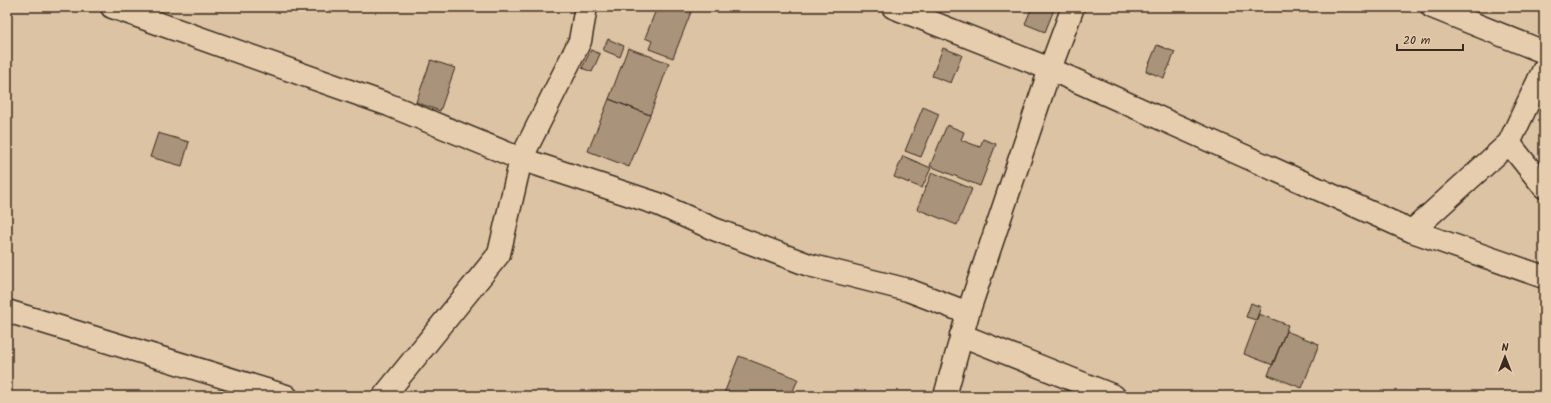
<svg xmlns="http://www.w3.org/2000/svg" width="1551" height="403" viewBox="0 0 1551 403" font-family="Kalam,sans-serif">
	<rect width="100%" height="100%" fill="#dbc3a4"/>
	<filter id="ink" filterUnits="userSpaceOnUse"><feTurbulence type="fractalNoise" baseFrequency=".025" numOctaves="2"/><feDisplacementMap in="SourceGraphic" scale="8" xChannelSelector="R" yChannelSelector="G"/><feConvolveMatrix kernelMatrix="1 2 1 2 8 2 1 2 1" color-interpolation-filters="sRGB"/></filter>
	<g filter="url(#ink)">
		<path fill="#a9937a" stroke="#3b2a1e" d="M 657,7 L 693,7 L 673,58 L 649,49 L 652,41 L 645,38 Z
			M 1032,7 L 1055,7 L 1045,32 L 1025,24 Z
			M 608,39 L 624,46 L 620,57 L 603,50 Z
			M 1157,45 L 1175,52 L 1164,78 L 1146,71 Z
			M 628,48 L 669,63 L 650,115 L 609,99 Z
			M 943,48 L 962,55 L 951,83 L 932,76 Z
			M 591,50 L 600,54 L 592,72 L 582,68 Z
			M 431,60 L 455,68 L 440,111 L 416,102 Z
			M 609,99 L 650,115 L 629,167 L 588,151 Z
			M 923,107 L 939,114 L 921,157 L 905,151 Z
			M 947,125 L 964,132 L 961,140 L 980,147 L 983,139 L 996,144 L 980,186 L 930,166 Z
			M 158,133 L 189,142 L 182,166 L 150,157 Z
			M 903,156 L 931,168 L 922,188 L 894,177 Z
			M 932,172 L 972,189 L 957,225 L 917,209 Z
			M 1251,303 L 1261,307 L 1256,320 L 1246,317 Z
			M 1259,314 L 1288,325 L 1273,365 L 1244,354 Z
			M 1286,331 L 1319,344 L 1302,388 L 1268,375 Z
			M 739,356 L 798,379 L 791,396 L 723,396 Z"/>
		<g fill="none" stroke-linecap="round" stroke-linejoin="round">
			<g stroke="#3b2a1e" stroke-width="25">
				<path id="street" d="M 112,7 L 389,105 L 521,159 L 658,204 L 714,229 L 809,265 L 908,290 L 968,313
					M 893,7 L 1050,69 L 1412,231 L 1544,277
					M 1432,7 L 1544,52
					M 1509,143 L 1544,187
					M 1412,231 L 1509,143 L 1544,69
					M 7,311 L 286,396
					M 961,335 L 1114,396
					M 384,396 L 499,254 L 521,159 L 580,41 L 586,7
					M 945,396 L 968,313 L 1050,69 L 1073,7"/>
			</g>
			<use href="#street" stroke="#e5cdad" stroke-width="22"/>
		</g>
	</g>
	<rect width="1551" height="403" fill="none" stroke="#e5cdad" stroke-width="24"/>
	<rect x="12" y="12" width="1527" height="379" fill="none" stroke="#3b2a1e" stroke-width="1.5" filter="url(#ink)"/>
	<g transform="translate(1505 357)" stroke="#e5cdad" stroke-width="3" paint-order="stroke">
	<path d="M0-3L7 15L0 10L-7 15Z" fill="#3b2a1e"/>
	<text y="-6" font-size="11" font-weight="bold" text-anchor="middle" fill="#3b2a1e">N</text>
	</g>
	<path d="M1397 44v6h66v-6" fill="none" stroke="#3b2a1e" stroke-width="2"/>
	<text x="1403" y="44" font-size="12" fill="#3b2a1e" stroke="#e5cdad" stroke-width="3" paint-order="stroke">20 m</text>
</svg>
